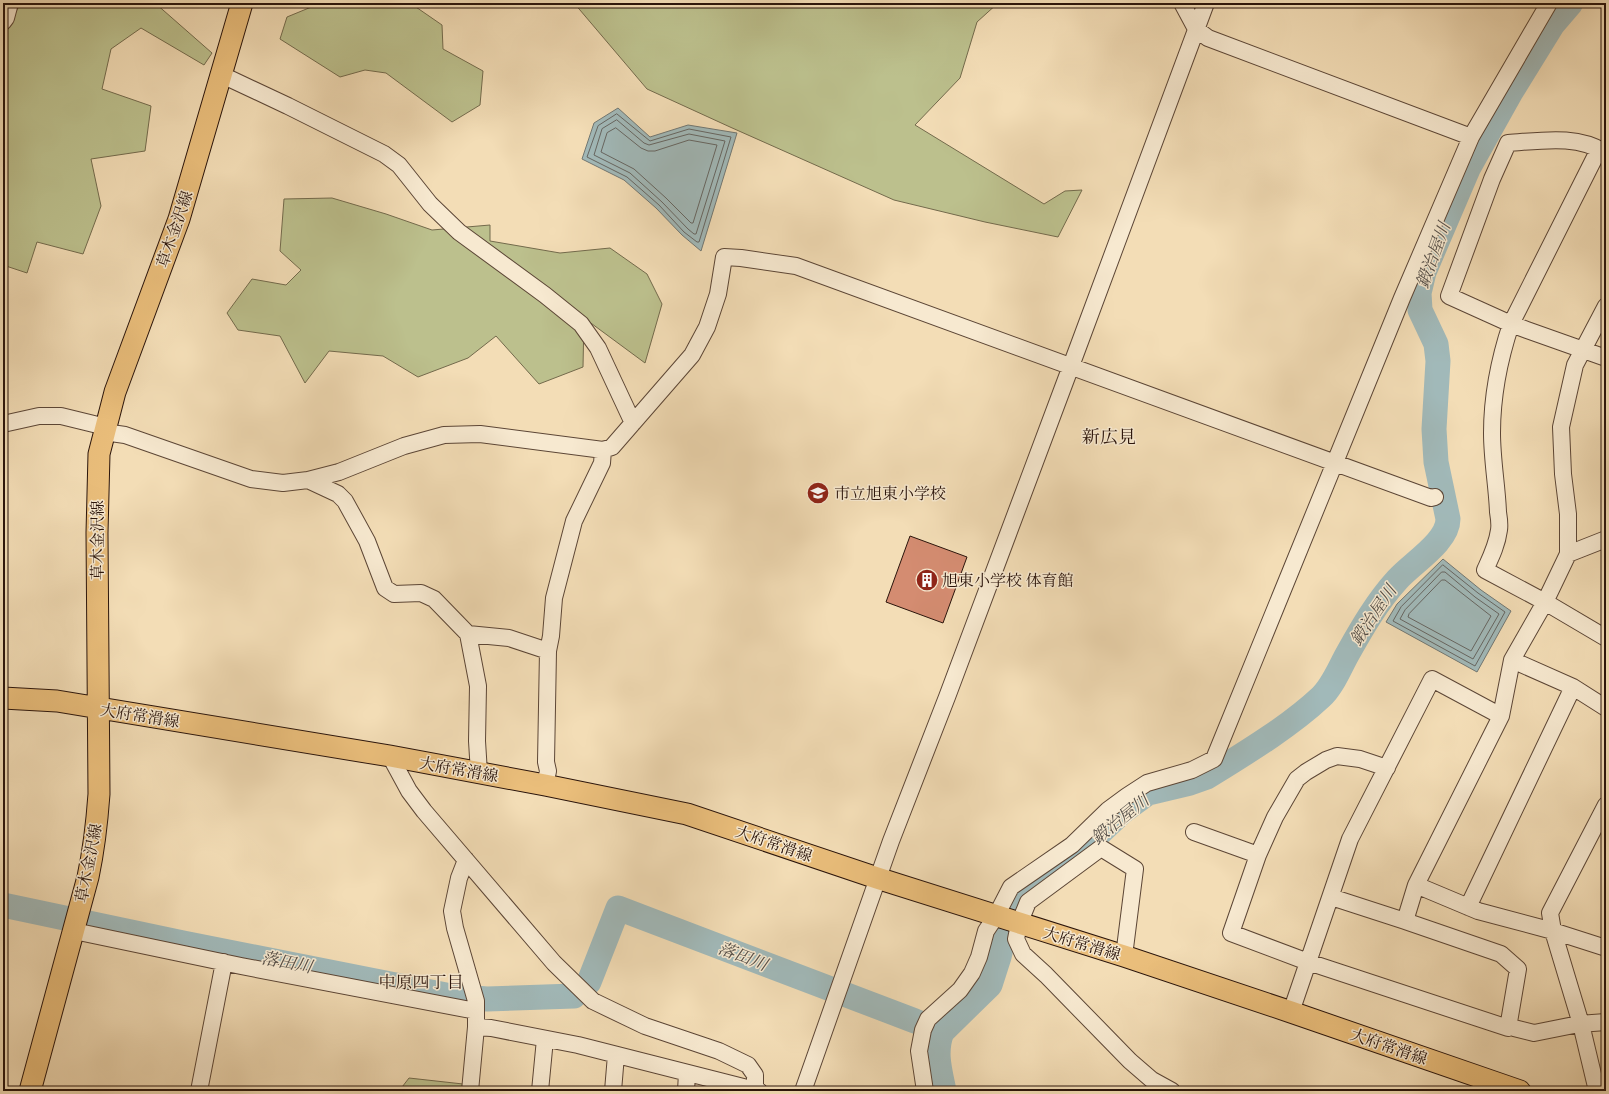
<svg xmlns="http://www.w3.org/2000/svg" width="1609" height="1094" viewBox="0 0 1609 1094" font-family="'IM FELL Great Primer','Noto Serif JP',serif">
	<rect width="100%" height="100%" fill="#f3ddb6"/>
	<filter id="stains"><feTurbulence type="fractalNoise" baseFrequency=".005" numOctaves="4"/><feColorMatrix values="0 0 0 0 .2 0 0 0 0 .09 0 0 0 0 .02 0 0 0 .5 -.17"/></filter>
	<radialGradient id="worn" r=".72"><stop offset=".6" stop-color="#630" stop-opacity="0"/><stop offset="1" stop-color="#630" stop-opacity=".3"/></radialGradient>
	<path fill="#bcc08d" stroke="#736a4c" d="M 19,3 L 155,3 L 212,53 L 204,65 L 141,28 L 111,49 L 102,89 L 151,106 L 145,151 L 91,159 L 101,206 L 83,254 L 37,242 L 27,273 L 3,265 L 3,37 L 19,6 Z
		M 321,3 L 413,3 L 413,5 L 442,25 L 443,49 L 483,71 L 480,105 L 452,122 L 386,73 L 365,70 L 340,77 L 280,39 L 287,17 Z
		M 574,3 L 998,3 L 977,22 L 960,78 L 915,125 L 1044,204 L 1065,191 L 1082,190 L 1058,237 L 985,222 L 894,200 L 730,127 L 647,89 Z
		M 332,198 L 386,214 L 432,230 L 490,225 L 490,241 L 560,253 L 610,248 L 647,274 L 662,304 L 645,363 L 584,318 L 583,367 L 539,384 L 496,336 L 468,358 L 418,377 L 383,356 L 329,351 L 305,383 L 280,336 L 238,330 L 227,313 L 252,279 L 286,285 L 301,270 L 280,251 L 284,199 Z
		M 409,1078 L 463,1084 L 462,1091 L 399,1091 Z"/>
	<path fill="#a1b9b9" stroke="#717773" d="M 618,108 L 650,137 L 688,125 L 737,133 L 701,251 L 682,235 L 656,208 L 624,180 L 582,159 L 594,123 Z
		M 1443,559 L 1481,590 L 1511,611 L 1477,672 L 1386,622 L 1397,604 Z"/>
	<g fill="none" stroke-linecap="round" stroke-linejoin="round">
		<path stroke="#666662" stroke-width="1" d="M 617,114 L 650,141 L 689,129 L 731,137 L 699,242 L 697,242 L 684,232 L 659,205 L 627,177 L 587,157 L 598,126 Z
			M 617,120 L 644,143 L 649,145 L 689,134 L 725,141 L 696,234 L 694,234 L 688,229 L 662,202 L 630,173 L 594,155 L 602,129 Z
			M 616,128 L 641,148 L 648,151 L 655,151 L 689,140 L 717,145 L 693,223 L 691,223 L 666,198 L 634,169 L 601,152 L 607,133 Z
			M 1443,565 L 1478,593 L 1505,612 L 1475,666 L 1393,621 L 1401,607 Z
			M 1442,572 L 1445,572 L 1475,597 L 1499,614 L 1473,659 L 1400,619 L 1405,610 Z
			M 1442,580 L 1445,580 L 1491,616 L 1471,651 L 1408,617 L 1409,614 Z"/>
		<path stroke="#a1b9b9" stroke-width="25" d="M 3,905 L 183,943 L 451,996 L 487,999 L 574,996
			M 589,982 L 618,908 L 915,1021 L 942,1032
			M 944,1091 C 940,1071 934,1052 942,1032 L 990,985 L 999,957 L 1006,927 L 1014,908 L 1024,889 L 1087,845 L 1122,812 L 1148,793 L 1190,783 L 1207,777 C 1244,754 1289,727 1321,697 C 1333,686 1340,667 1348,653 C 1362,628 1377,602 1397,580 C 1412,563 1448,542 1448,519 L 1436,462 L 1434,429 L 1438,361 L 1436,344 L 1420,310 L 1419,293 L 1424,272 L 1468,169 L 1511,92 L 1553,24 L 1571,3"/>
	</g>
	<path fill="#d48c71" stroke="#2a140b" d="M 910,536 L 967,557 L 943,623 L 886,602 Z"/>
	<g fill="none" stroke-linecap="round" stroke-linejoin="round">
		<g stroke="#5c4636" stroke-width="18">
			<path id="minor" d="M 1182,3 L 1196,29 L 1208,38 L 1471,137
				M 3,22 L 6,18 L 10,3
				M 222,75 L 288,106 L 384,154 L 399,165 L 430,204 L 459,232 L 545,295 L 581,324 L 598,348 L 633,423
				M 1599,149 L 1511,324 L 1449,296 L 1492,179 L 1508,143 C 1540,141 1577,134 1606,153
				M 1606,306 L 1575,365 L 1561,427 L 1563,474 L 1568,514 L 1568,554 L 1545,602 L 1512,660 L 1501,716 L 1416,885 L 1478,911 L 1553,931 L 1606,948
				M 1606,358 L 1527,330 L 1511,324 C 1499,360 1492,395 1492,433 C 1492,460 1497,486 1498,512 C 1499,518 1500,524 1499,530 C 1497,545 1491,557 1485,570 L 1545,602 L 1606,638
				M 3,424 L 39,416 L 61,416 L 106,427
				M 104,432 L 125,435 L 251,479 L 283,483 L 308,480 L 339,472 L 404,446 L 444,435 L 480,434 L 603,450 L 612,447 L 692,355 L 707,327 L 718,294 L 724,257 L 741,258 L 796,266 L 1431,498 L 1435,497
				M 308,480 L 338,494 L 345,501 L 367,541 L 385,588 L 394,594 L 421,593 L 434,599 L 468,634 L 509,638 L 548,651
				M 1568,554 L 1606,539
				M 468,634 L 478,686 L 477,741 L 479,773
				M 1512,660 L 1573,687 L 1606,708
				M 390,756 L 409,791 L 424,811 L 554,963 L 593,1001 L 645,1026 L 719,1051 L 748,1065 L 755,1075 L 755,1090 L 759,1091
				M 545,785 L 548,771 L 546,762 L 548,651 L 551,636 L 554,598 L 574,521 L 602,463 L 603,450
				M 1194,832 L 1258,855 L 1275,817 L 1297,779 L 1306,772 L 1326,760 L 1337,756 L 1360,759 L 1387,768
				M 1258,855 L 1231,933 L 1308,962 L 1508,1028 L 1518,969 L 1501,954 L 1405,921 L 1416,885
				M 466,860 L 459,878 L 452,911 L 455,928 L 476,1001 L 476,1011
				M 1331,897 L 1405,921
				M 1468,907 L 1573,687
				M 74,931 L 241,966 L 476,1011 L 476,1027 L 470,1091
				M 1124,956 L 1135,869 L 1101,848 L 1028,902 L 1019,924 L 1016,939 L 1023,954 L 1046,975 L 1130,1061 L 1152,1080 L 1172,1091
				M 1291,1012 L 1350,839 L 1432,679 L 1501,716
				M 476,1027 L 491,1028 L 578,1045 L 755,1090 L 755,1091
				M 1514,1028 L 1534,1033 L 1579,1024 L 1606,1022
				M 199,1091 L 224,962
				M 540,1091 L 545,1039
				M 613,1091 L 616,1055
				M 686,1091 L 687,1073
				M 803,1091 L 891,841 L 947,697 L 1071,366 L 1206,3
				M 925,1091 L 919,1051 L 923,1030 L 928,1019 L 960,990 L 972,973 L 979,957 L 986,931 L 996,916 L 1011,887 L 1072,845 L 1108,810 L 1127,796 L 1147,783 L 1192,770 L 1214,759 L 1402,298 L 1471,137 L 1549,3
				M 1597,1091 L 1581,1024 L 1553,931 L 1550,913 L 1606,805"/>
		</g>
		<g stroke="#2a140b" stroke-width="23">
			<path id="major" d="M 3,698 L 57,701 L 390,756 L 545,785 L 687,814 L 877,878 L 1124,956 L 1291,1012 L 1520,1091
				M 30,1091 L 88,877 C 94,849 97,822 99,794 L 97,533 L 99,454 L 115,392 L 179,219 L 242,3"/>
		</g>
		<use href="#minor" stroke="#f7e9d0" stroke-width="16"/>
		<use href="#major" stroke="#eabe7b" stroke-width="21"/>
	</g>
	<defs>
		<g id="school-disc" transform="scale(1.15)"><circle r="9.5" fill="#8f2418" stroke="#f7e9d0"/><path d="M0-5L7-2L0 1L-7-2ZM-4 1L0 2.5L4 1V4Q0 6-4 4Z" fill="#fff"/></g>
		<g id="building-disc" transform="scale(1.15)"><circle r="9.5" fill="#8f2418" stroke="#f7e9d0"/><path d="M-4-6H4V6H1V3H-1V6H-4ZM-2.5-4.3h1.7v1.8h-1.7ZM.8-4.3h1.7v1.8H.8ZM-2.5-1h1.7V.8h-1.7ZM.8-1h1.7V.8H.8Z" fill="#fff"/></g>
	</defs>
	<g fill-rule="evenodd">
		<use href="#school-disc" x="818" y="493"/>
		<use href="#building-disc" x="927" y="580"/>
	</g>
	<g text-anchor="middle" stroke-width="3" stroke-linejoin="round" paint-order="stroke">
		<g font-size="16" fill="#2a140b" stroke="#f7e9d0">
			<text transform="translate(174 229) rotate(-71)" y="6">草木金沢線</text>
			<text transform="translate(97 540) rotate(-90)" y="6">草木金沢線</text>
			<text transform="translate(140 715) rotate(9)" y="6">大府常滑線</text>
			<text transform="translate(459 769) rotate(10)" y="6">大府常滑線</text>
			<text transform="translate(774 843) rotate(19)" y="6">大府常滑線</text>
			<text transform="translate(88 863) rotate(-79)" y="6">草木金沢線</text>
			<text transform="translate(1082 943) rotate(17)" y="6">大府常滑線</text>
			<text transform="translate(1389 1046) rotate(19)" y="6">大府常滑線</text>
		</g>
		<g font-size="16" fill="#2a140b" stroke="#f7e9d0" text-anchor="start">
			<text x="834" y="499">市立旭東小学校</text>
			<text x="942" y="586">旭東小学校 体育館</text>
		</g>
		<g font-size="17" font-style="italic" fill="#544e48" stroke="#f7e9d0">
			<text transform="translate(1433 255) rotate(-70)" y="6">鍛治屋川</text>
			<text transform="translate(1373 615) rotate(-56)" y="6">鍛治屋川</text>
			<text transform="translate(1120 819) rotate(-39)" y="6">鍛治屋川</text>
			<text transform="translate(743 956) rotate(21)" y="6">落田川</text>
			<text transform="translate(287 962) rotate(11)" y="6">落田川</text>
		</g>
		<g font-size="17" fill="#2a140b" stroke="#f7e9d0">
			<text x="421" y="988">中原四丁目</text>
		</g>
		<g font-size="18" fill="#2a140b" stroke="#f7e9d0">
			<text x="1109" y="443">新広見</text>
		</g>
	</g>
	<rect width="1609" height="1094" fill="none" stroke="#f3ddb6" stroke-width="16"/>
	<rect x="4" y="4" width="1601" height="1086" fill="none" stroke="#2a140b" stroke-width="2"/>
	<rect x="8" y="8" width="1593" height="1078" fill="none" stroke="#2a140b"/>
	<rect width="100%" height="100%" filter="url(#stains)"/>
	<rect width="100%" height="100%" fill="url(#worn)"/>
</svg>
